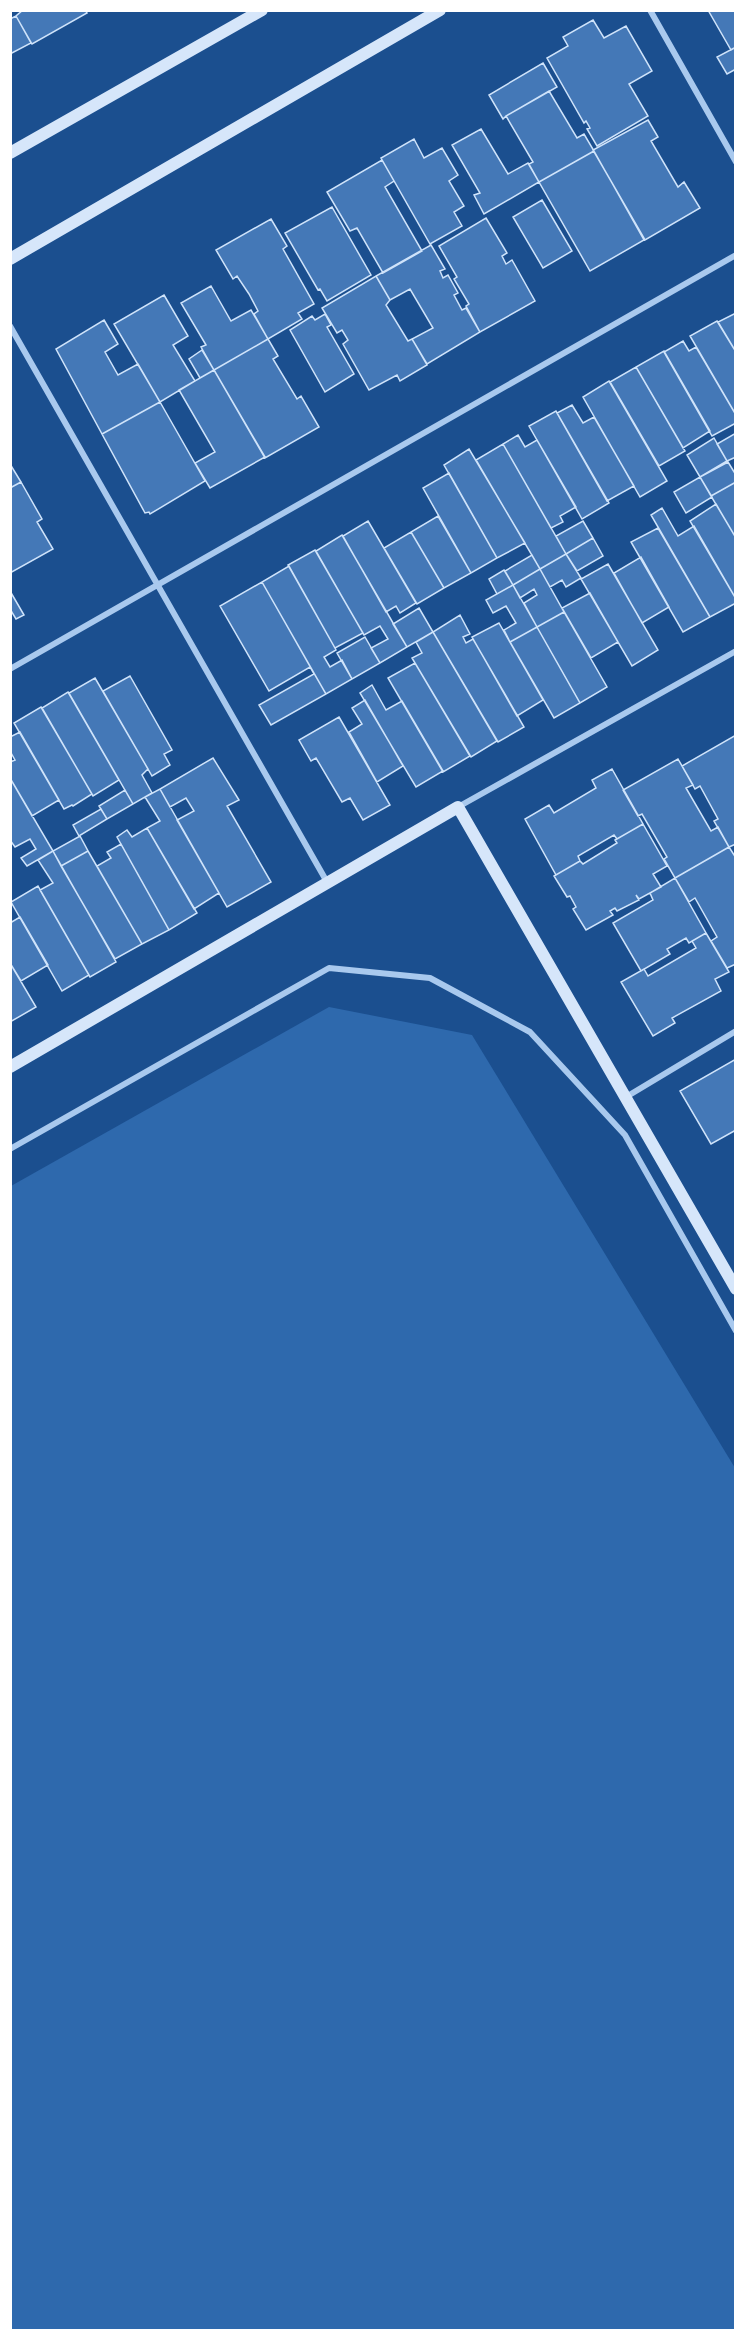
<svg xmlns="http://www.w3.org/2000/svg" width="746" height="2341" viewBox="0 0 746 2341" font-family="'Nunito Sans',sans-serif">
	<rect width="100%" height="100%" fill="#1b4f8f"/>
	<path fill="#2e69ad" d="M 329,1007 L 472,1035 L 735,1468 L 735,2330 L 11,2330 L 11,1186 Z"/>
	<path fill="#4478b7" stroke="#cfe3fa" stroke-width="1.5" d="M 23,10 L 85,10 L 87,13 L 32,44 L 16,16 Z
		M 736,10 L 736,47 L 731,50 L 708,10 Z
		M 16,16 L 31,43 L 10,54 L 10,19 Z
		M 593,20 L 604,38 L 626,26 L 652,71 L 629,84 L 648,116 L 597,146 L 587,129 L 590,128 L 586,121 L 584,123 L 547,58 L 568,46 L 563,37 Z
		M 736,47 L 736,69 L 727,74 L 717,57 Z
		M 543,63 L 557,87 L 506,116 L 503,119 L 489,95 Z
		M 549,91 L 577,138 L 584,134 L 594,151 L 539,182 L 529,164 L 533,162 L 506,116 Z
		M 648,120 L 658,137 L 651,141 L 678,187 L 684,182 L 700,208 L 645,240 L 593,150 Z
		M 481,129 L 508,174 L 528,163 L 539,182 L 484,214 L 474,195 L 480,193 L 452,145 Z
		M 414,139 L 424,158 L 442,148 L 458,175 L 449,181 L 464,206 L 454,212 L 462,226 L 430,244 L 381,158 Z
		M 594,151 L 644,240 L 590,271 L 539,182 Z
		M 382,160 L 394,181 L 385,187 L 422,251 L 383,273 L 357,228 L 350,231 L 327,192 Z
		M 542,200 L 572,251 L 543,268 L 513,217 Z
		M 332,207 L 371,275 L 327,301 L 320,289 L 318,290 L 285,233 Z
		M 486,218 L 507,253 L 502,256 L 506,264 L 512,260 L 535,301 L 480,332 L 466,306 L 469,304 L 454,279 L 457,277 L 439,246 Z
		M 271,219 L 287,246 L 283,249 L 314,304 L 298,313 L 302,319 L 268,339 L 254,314 L 258,311 L 249,294 L 237,276 L 233,279 L 216,250 Z
		M 431,245 L 445,269 L 440,271 L 443,278 L 448,275 L 458,293 L 454,295 L 462,310 L 466,308 L 480,332 L 427,364 L 412,339 L 433,328 L 410,289 L 390,300 L 376,276 Z
		M 376,276 L 390,300 L 386,305 L 408,341 L 412,339 L 427,365 L 400,381 L 397,375 L 369,390 L 343,344 L 348,340 L 342,330 L 337,333 L 322,308 Z
		M 211,286 L 231,321 L 251,310 L 268,339 L 214,370 L 201,347 L 206,345 L 181,303 Z
		M 164,295 L 188,336 L 173,345 L 195,381 L 160,402 L 114,324 Z
		M 736,313 L 736,352 L 718,322 Z
		M 325,314 L 331,325 L 327,327 L 354,374 L 325,392 L 290,330 L 312,316 L 315,320 Z
		M 104,320 L 118,344 L 105,352 L 118,375 L 138,364 L 160,402 L 102,434 L 56,349 Z
		M 717,321 L 736,352 L 736,415 L 690,336 Z
		M 268,339 L 278,356 L 273,359 L 297,399 L 301,396 L 319,427 L 265,458 L 214,370 Z
		M 683,341 L 689,351 L 696,347 L 736,415 L 736,423 L 712,436 L 664,352 Z
		M 202,350 L 214,370 L 200,378 L 189,359 Z
		M 664,351 L 710,431 L 683,448 L 636,367 Z
		M 636,367 L 685,451 L 659,466 L 610,382 Z
		M 214,370 L 265,457 L 210,488 L 195,463 L 215,452 L 179,390 Z
		M 609,381 L 667,481 L 640,497 L 583,397 Z
		M 160,402 L 205,481 L 150,514 L 149,512 L 145,513 L 102,434 Z
		M 572,405 L 583,423 L 594,417 L 634,486 L 607,501 L 557,413 Z
		M 556,411 L 609,503 L 582,519 L 529,426 Z
		M 736,433 L 736,457 L 727,461 L 717,444 Z
		M 518,435 L 525,447 L 537,440 L 576,507 L 560,516 L 563,522 L 551,528 L 503,444 Z
		M 714,438 L 727,461 L 700,477 L 687,455 Z
		M 503,444 L 566,554 L 540,569 L 476,460 Z
		M 469,449 L 525,543 L 497,558 L 444,465 Z
		M 728,462 L 736,475 L 736,482 L 711,496 L 700,477 Z
		M 10,464 L 21,482 L 10,488 Z
		M 449,473 L 497,558 L 471,573 L 423,488 Z
		M 700,477 L 712,497 L 686,513 L 674,492 Z
		M 21,482 L 42,519 L 37,522 L 53,549 L 10,573 L 10,488 Z
		M 736,482 L 736,538 L 711,496 Z
		M 716,504 L 736,538 L 736,599 L 690,521 Z
		M 662,508 L 678,536 L 694,526 L 736,599 L 736,603 L 710,617 L 651,515 Z
		M 438,516 L 471,573 L 444,588 L 411,532 Z
		M 368,521 L 416,603 L 400,613 L 396,606 L 386,612 L 343,536 Z
		M 583,521 L 593,538 L 566,554 L 556,536 Z
		M 658,528 L 710,617 L 683,632 L 631,542 Z
		M 411,532 L 444,588 L 417,604 L 384,548 Z
		M 342,535 L 407,647 L 380,663 L 371,648 L 388,639 L 380,626 L 364,635 L 316,551 Z
		M 593,538 L 603,556 L 577,571 L 566,554 Z
		M 315,550 L 363,633 L 335,648 L 288,565 Z
		M 566,554 L 581,578 L 566,587 L 562,580 L 550,587 L 540,569 Z
		M 532,555 L 540,569 L 513,585 L 505,571 Z
		M 641,557 L 669,607 L 642,623 L 614,573 Z
		M 608,564 L 658,650 L 632,666 L 581,579 Z
		M 289,566 L 335,648 L 336,650 L 324,657 L 330,667 L 342,660 L 352,679 L 326,694 L 262,582 Z
		M 540,569 L 564,612 L 537,627 L 524,603 L 537,595 L 534,589 L 520,598 L 513,585 Z
		M 504,570 L 513,585 L 497,594 L 489,579 Z
		M 262,582 L 308,663 L 326,694 L 271,725 L 259,705 L 314,674 L 310,667 L 269,691 L 220,606 Z
		M 513,585 L 537,627 L 510,642 L 504,630 L 516,623 L 506,606 L 493,613 L 486,600 Z
		M 10,591 L 24,615 L 16,619 L 10,609 Z
		M 590,593 L 618,642 L 591,658 L 562,608 Z
		M 419,608 L 433,632 L 407,647 L 393,624 Z
		M 564,612 L 607,687 L 580,703 L 537,627 Z
		M 460,615 L 470,634 L 463,637 L 466,643 L 473,639 L 524,727 L 498,742 L 433,632 Z
		M 499,623 L 543,700 L 517,716 L 472,637 Z
		M 537,627 L 580,703 L 554,718 L 510,642 Z
		M 433,632 L 497,741 L 471,757 L 412,658 L 422,653 L 416,642 Z
		M 365,637 L 380,663 L 352,679 L 337,653 Z
		M 415,663 L 470,756 L 443,772 L 388,678 Z
		M 130,676 L 172,750 L 164,754 L 170,765 L 152,776 L 103,691 Z
		M 95,678 L 148,769 L 142,775 L 152,793 L 133,804 L 69,693 Z
		M 372,685 L 386,710 L 402,701 L 443,771 L 416,787 L 360,693 Z
		M 68,692 L 119,780 L 93,796 L 42,708 Z
		M 365,700 L 403,766 L 377,782 L 349,732 L 362,724 L 352,708 Z
		M 41,707 L 92,794 L 73,806 L 72,805 L 64,809 L 14,723 Z
		M 339,717 L 390,805 L 363,820 L 350,798 L 342,802 L 316,758 L 311,761 L 299,740 Z
		M 20,732 L 59,800 L 32,816 L 10,778 L 10,762 L 15,760 L 10,751 L 10,737 Z
		M 736,735 L 736,844 L 729,847 L 714,821 L 718,819 L 700,786 L 695,789 L 682,766 Z
		M 213,758 L 239,800 L 227,806 L 271,882 L 227,907 L 177,820 L 194,811 L 186,798 L 170,807 L 160,789 Z
		M 678,759 L 693,785 L 686,788 L 711,831 L 718,827 L 729,847 L 675,878 L 664,859 L 667,857 L 642,814 L 638,816 L 623,790 Z
		M 612,769 L 643,824 L 617,839 L 614,835 L 578,856 L 580,861 L 556,875 L 525,819 L 549,805 L 554,813 L 596,788 L 592,780 Z
		M 10,778 L 53,851 L 27,866 L 21,858 L 36,849 L 30,839 L 15,847 L 10,840 Z
		M 160,789 L 219,893 L 194,909 L 147,828 L 160,821 L 145,797 Z
		M 125,790 L 133,804 L 107,819 L 99,806 Z
		M 101,809 L 107,819 L 79,836 L 73,825 Z
		M 643,824 L 667,866 L 653,874 L 661,887 L 639,899 L 636,895 L 639,900 L 617,911 L 615,908 L 610,911 L 613,915 L 586,930 L 573,909 L 576,907 L 570,896 L 567,897 L 554,876 L 580,861 L 583,864 L 617,843 L 615,840 Z
		M 147,828 L 197,913 L 169,930 L 117,837 L 127,830 L 132,837 Z
		M 80,836 L 88,851 L 61,866 L 53,851 Z
		M 121,844 L 169,930 L 142,944 L 97,866 L 111,858 L 107,852 Z
		M 729,847 L 736,858 L 736,964 L 727,968 L 711,941 L 717,937 L 695,898 L 689,902 L 675,878 Z
		M 53,851 L 116,962 L 90,977 L 40,890 L 53,883 L 38,860 Z
		M 88,851 L 142,944 L 115,959 L 61,866 Z
		M 675,878 L 706,933 L 689,943 L 686,938 L 667,949 L 670,954 L 641,971 L 613,923 L 653,900 L 650,893 Z
		M 38,886 L 89,975 L 62,991 L 11,902 Z
		M 20,917 L 48,965 L 21,981 L 10,963 L 10,923 Z
		M 706,933 L 729,972 L 715,979 L 721,991 L 672,1018 L 675,1023 L 653,1036 L 621,982 L 644,969 L 648,976 L 696,948 L 692,941 Z
		M 10,963 L 36,1007 L 10,1022 Z
		M 736,1059 L 736,1130 L 711,1144 L 680,1091 Z"/>
	<g fill="none" stroke-linecap="round" stroke-linejoin="round">
		<path stroke="#a9c9ee" stroke-width="6" d="M 650,10 L 736,162
			M 10,326 L 327,882
			M 10,669 L 736,255
			M 458,807 L 736,651
			M 626,1097 L 736,1031
			M 10,1149 L 329,968 L 430,978 L 530,1032 L 625,1135 L 736,1331"/>
		<path stroke="#d6e6fa" stroke-width="12" d="M 10,153 L 262,10
			M 10,259 L 440,10
			M 10,1067 L 458,807 L 736,1289"/>
	</g>
	<rect width="746" height="2341" fill="none" stroke="#ffffff" stroke-width="24"/>
</svg>
